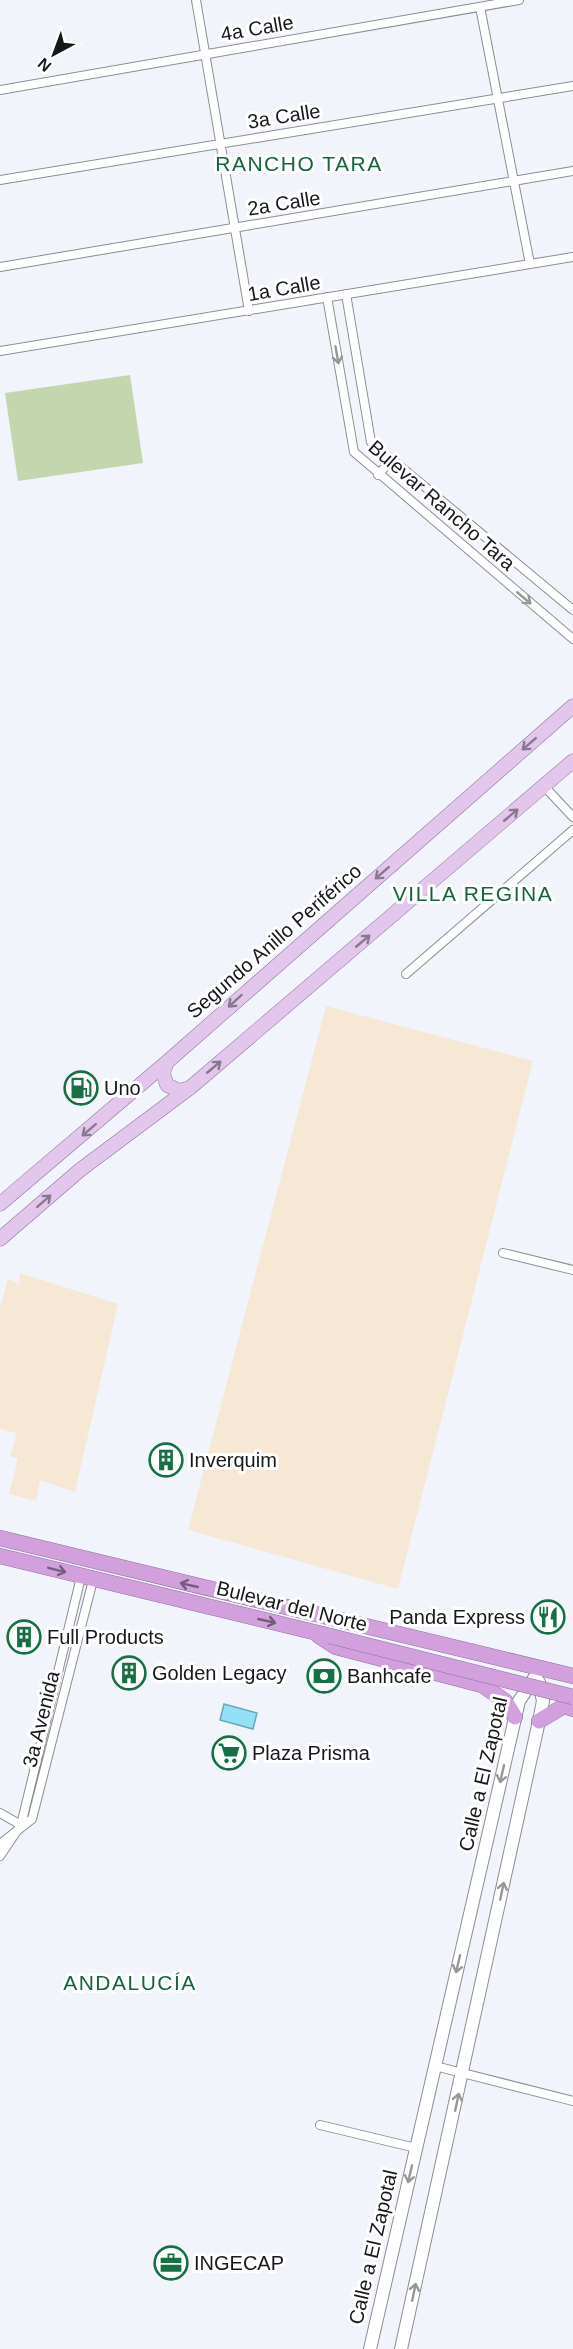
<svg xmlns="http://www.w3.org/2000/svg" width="573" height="2349" viewBox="0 0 573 2349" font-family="Helvetica,sans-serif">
	<rect width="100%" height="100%" fill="#f1f4fb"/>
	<path fill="#f6e8d5" d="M 326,1006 L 533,1061 L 398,1589 L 188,1530 Z
		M 20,1273 L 118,1304 L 75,1492 L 40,1480 L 36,1501 L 9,1494 L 18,1459 L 10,1456 L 17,1433 L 0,1429 L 0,1308 L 8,1279 L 19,1284 Z"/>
	<path fill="#c3d6ae" d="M 130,375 L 143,463 L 18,481 L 5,393 Z"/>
	<path fill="#93e1f9" stroke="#6ea5b6" stroke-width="1.5" d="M 224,1704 L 257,1713 L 253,1729 L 220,1720 Z"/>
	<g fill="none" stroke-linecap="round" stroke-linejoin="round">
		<g stroke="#8a8e93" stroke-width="10">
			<path id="street" d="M 196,0 L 249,311
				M 480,7 L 530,264
				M 0,90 L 519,0
				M 0,180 L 573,86
				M 0,267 L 573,171
				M 346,294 L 371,442 L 573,610
				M 327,297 L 354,452 L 573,639
				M 0,351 L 573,257
				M 378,475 L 391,460
				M 544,786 L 573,817
				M 406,974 L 573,830
				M 503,1253 L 573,1270
				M 0,1813 L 21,1825
				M 0,1844 L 32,1819 L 93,1580
				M 0,1856 L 21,1825 L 81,1577
				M 435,2066 L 573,2101
				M 320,2125 L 416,2148"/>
		</g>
		<g stroke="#8a8e93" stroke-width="14">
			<path id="secondary" d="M 370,2349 L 519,1701 L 537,1674
				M 401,2349 L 539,1721 L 543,1701 L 539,1682"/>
		</g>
		<g stroke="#907099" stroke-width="15">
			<path id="primary" d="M 167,1062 L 163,1073 L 167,1085 L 179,1091 L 190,1088
				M 0,1204 L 167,1062 L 573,706
				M 0,1239 L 80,1170 L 191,1087 L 573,761"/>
		</g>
		<g stroke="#907099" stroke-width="16">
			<path id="highway" d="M 0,1538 L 573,1676
				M 0,1556 L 330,1636
				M 319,1636 L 336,1647 L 482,1685 L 505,1701 L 515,1717
				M 539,1721 L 564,1706 L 573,1709"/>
		</g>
		<use href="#street" stroke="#fff" stroke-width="8"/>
		<use href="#secondary" stroke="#fff" stroke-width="12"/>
		<use href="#primary" stroke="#e3c6eb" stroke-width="14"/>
		<use href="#highway" stroke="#d1a0dd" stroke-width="15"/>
		<g stroke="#907099" stroke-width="16" stroke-linecap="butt">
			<path id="highway-bridge" d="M 330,1636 L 573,1697"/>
		</g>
		<use href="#highway-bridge" stroke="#d1a0dd" stroke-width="15"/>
	</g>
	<defs><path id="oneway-shaft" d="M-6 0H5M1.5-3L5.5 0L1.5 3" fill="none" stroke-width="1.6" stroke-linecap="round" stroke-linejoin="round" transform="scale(1.5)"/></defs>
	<g stroke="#979798">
		<use href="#oneway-shaft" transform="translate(337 355) rotate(80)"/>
		<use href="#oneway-shaft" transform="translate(524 598) rotate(40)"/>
		<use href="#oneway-shaft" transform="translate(502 1774) rotate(103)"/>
		<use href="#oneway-shaft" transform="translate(502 1891) rotate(-78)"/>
		<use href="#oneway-shaft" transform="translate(458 1964) rotate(103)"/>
		<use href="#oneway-shaft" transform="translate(457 2102) rotate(-78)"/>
		<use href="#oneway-shaft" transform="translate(410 2174) rotate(103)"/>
		<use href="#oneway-shaft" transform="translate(414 2292) rotate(-78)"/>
	</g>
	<g stroke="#87788d">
		<use href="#oneway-shaft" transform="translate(529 744) rotate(139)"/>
		<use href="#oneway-shaft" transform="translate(511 815) rotate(-40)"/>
		<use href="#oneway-shaft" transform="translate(382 873) rotate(139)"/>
		<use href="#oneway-shaft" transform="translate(363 941) rotate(-40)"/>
		<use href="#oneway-shaft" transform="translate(235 1001) rotate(138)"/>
		<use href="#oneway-shaft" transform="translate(214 1067) rotate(-40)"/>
		<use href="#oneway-shaft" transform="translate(89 1130) rotate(139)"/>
		<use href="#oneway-shaft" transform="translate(44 1201) rotate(-41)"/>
	</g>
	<g stroke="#745c7c">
		<use href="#oneway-shaft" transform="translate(57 1570) rotate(14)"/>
		<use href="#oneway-shaft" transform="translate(189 1585) rotate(-167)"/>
		<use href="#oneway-shaft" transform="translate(267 1621) rotate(13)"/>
	</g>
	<defs>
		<g id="fuel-ring" transform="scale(1.725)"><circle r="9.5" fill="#fff" stroke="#157044" stroke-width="1.5"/><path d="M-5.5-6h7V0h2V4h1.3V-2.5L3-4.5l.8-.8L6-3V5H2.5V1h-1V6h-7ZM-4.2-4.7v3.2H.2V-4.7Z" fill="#157044"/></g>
		<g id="building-ring" transform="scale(1.725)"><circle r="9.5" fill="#fff" stroke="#157044" stroke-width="1.5"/><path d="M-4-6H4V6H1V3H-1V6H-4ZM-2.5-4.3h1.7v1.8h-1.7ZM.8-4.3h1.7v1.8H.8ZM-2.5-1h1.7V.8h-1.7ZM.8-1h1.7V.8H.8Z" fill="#157044"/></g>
		<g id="restaurant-ring" transform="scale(1.725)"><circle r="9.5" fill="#fff" stroke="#157044" stroke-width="1.5"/><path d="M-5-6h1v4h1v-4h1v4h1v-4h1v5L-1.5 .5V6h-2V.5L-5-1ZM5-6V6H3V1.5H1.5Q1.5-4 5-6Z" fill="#157044"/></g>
		<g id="bank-ring" transform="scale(1.725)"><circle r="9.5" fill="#fff" stroke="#157044" stroke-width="1.5"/><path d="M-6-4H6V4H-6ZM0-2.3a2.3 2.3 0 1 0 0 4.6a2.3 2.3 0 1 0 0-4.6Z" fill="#157044"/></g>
		<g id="supermarket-ring" transform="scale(1.725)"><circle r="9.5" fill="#fff" stroke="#157044" stroke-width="1.5"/><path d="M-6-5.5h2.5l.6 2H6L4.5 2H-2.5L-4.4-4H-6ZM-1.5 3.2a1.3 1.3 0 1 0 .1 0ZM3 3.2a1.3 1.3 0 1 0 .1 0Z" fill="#157044"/></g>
		<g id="office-ring" transform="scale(1.725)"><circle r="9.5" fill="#fff" stroke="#157044" stroke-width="1.5"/><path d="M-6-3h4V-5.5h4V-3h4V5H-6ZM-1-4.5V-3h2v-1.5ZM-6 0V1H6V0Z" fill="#157044"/></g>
	</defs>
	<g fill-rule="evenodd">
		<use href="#fuel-ring" x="81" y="1088"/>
		<use href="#building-ring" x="166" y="1460"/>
		<use href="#restaurant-ring" x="548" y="1617"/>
		<use href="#building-ring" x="24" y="1637"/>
		<use href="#building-ring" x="129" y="1673"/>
		<use href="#bank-ring" x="324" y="1676"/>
		<use href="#supermarket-ring" x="229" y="1753"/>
		<use href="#office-ring" x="171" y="2263"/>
	</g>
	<g text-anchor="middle" stroke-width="6" stroke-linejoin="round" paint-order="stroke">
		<g font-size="20" fill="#17181b" stroke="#fff">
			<text transform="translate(257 28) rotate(-10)" y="7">4a Calle</text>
			<text transform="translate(284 116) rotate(-9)" y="7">3a Calle</text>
			<text transform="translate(284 203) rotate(-9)" y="7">2a Calle</text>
			<text transform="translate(284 288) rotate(-10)" y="7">1a Calle</text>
			<text transform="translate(442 505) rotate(41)" y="7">Bulevar Rancho Tara</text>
			<text transform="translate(274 941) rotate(-41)" y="7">Segundo Anillo Periférico</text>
			<text transform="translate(292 1606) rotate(14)" y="7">Bulevar del Norte</text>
			<text transform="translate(41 1719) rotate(-76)" y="7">3a Avenida</text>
			<text transform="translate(483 1774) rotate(-77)" y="7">Calle a El Zapotal</text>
			<text transform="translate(373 2247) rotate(-77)" y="7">Calle a El Zapotal</text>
		</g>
		<g font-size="20" fill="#17181b" stroke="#fff" text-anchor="start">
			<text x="104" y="1095">Uno</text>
			<text x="189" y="1467">Inverquim</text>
			<text x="525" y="1624" text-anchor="end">Panda Express</text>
			<text x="47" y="1644">Full Products</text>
			<text x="152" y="1680">Golden Legacy</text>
			<text x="347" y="1683">Banhcafe</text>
			<text x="252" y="1760">Plaza Prisma</text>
			<text x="194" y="2270">INGECAP</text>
		</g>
		<g font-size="21" letter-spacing="1.5" fill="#14653d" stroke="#fff">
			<text x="299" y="171">RANCHO TARA</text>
			<text x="473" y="901">VILLA REGINA</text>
			<text x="130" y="1990">ANDALUCÍA</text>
		</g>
	</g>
	<g transform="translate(54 54) rotate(221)" stroke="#ffffff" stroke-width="4.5" paint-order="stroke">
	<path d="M0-4.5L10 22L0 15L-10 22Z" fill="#17181b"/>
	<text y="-9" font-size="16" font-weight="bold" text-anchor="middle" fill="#17181b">N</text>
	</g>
</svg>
